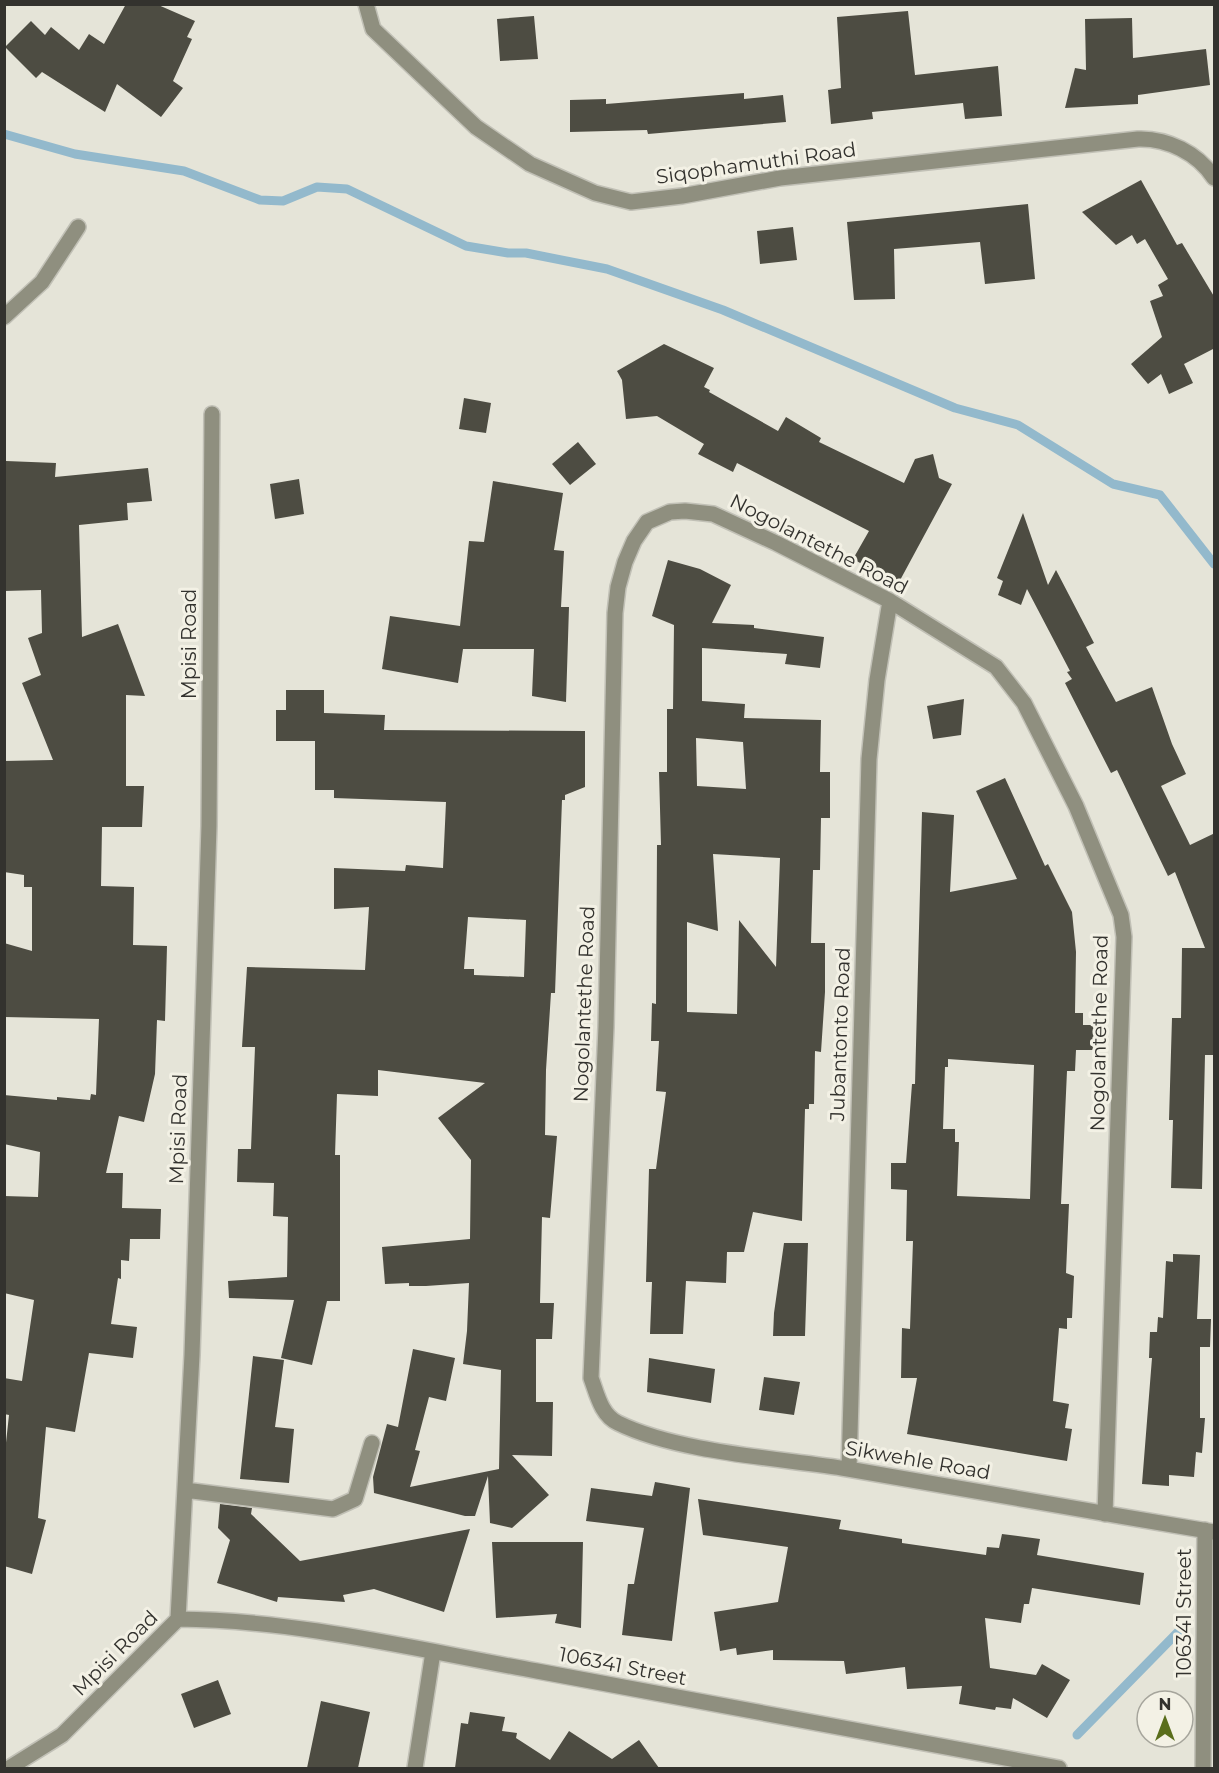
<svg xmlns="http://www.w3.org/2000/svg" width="1219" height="1773" viewBox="0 0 1219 1773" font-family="Montserrat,sans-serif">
	<rect width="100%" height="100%" fill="#e5e4d8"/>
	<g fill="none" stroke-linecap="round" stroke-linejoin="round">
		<path stroke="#93b9cc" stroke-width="9" d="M 4,134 L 75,154 L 184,171 L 260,200 L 283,201 L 317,187 L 347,189 L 466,246 L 508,253 L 526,253 L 607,269 L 723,310 L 955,408 L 1018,425 L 1113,484 L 1160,495 L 1214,564
			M 1077,1735 L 1178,1632"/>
	</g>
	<path fill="#4d4c42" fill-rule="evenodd" d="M 126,4 L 156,4 L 195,21 L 187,37 L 192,39 L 173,81 L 183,88 L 161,117 L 117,84 L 105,112 L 42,72 L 36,78 L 5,47 L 31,21 L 45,35 L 51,27 L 79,50 L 89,34 L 104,44 Z
		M 908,11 L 915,75 L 998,66 L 1002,116 L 965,119 L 963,103 L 872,112 L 873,119 L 831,124 L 828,90 L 841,88 L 837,17 Z
		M 534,16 L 538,59 L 500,61 L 497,19 Z
		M 1132,18 L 1133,58 L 1206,49 L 1210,85 L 1138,95 L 1138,104 L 1065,108 L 1075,68 L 1086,70 L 1085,19 Z
		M 744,93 L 744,99 L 783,95 L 786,122 L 648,134 L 647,130 L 570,132 L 570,100 L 606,99 L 606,104 Z
		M 1141,180 L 1177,245 L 1182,243 L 1215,298 L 1215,348 L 1184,364 L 1193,383 L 1169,394 L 1161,374 L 1148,384 L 1131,364 L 1162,337 L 1150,301 L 1163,296 L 1158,285 L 1168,279 L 1145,239 L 1137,244 L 1132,235 L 1116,245 L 1082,212 Z
		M 1028,204 L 1035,279 L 985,284 L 980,242 L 894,249 L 895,299 L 854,300 L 847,222 Z
		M 793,227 L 797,260 L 760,264 L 757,231 Z
		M 664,344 L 714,368 L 704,387 L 710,390 L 709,392 L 778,431 L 786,417 L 821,438 L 819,442 L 904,483 L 915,459 L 933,454 L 939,478 L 952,484 L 898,584 L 853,559 L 869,531 L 737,463 L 733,472 L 698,454 L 704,444 L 657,416 L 626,419 L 622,380 L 617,371 Z
		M 464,398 L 491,403 L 486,433 L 459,429 Z
		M 578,442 L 596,464 L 570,485 L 552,464 Z
		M 6,461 L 56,463 L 55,477 L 148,468 L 152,501 L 127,503 L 128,520 L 79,525 L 82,637 L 118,624 L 145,696 L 126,695 L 126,786 L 144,786 L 142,827 L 102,827 L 101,886 L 134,887 L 133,945 L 167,946 L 165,1021 L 157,1020 L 155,1074 L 144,1122 L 119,1116 L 106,1173 L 123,1173 L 122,1208 L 161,1209 L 160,1239 L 130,1239 L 129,1261 L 121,1260 L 121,1279 L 118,1278 L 111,1324 L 137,1327 L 133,1358 L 89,1353 L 75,1432 L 46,1427 L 38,1518 L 46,1520 L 32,1574 L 4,1566 L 4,1461 L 9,1415 L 4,1414 L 4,1378 L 22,1381 L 34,1300 L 4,1293 L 4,1196 L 38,1197 L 40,1152 L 4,1144 L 4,1095 L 57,1100 L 57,1097 L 90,1100 L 91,1094 L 96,1095 L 99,1019 L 4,1017 L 4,943 L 32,951 L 32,887 L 24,887 L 24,875 L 4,872 L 4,761 L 53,760 L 22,683 L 41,675 L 28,638 L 42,633 L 41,590 L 4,591 Z
		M 299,479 L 304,514 L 275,519 L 270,484 Z
		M 493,481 L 563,493 L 554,550 L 564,551 L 561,607 L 569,607 L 566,702 L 532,696 L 534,649 L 463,649 L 458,683 L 382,669 L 390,616 L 460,626 L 469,541 L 484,542 Z
		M 1023,513 L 1048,585 L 1056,570 L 1094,643 L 1086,647 L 1116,702 L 1152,687 L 1172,744 L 1186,774 L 1161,786 L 1190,845 L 1215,833 L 1214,1055 L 1205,1055 L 1202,1189 L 1171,1188 L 1173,1120 L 1169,1120 L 1172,1018 L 1181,1018 L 1182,948 L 1205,948 L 1175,872 L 1168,876 L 1117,770 L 1111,773 L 1065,683 L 1072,679 L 1067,672 L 1070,671 L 1027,589 L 1021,605 L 998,595 L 1003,581 L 997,578 Z
		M 668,560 L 700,569 L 731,585 L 712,623 L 754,625 L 754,628 L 824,637 L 820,668 L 785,664 L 787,654 L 702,648 L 702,701 L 745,704 L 744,718 L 821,720 L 820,772 L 830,772 L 830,818 L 821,818 L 820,870 L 813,870 L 811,943 L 825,943 L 825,992 L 821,1052 L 815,1051 L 814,1104 L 809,1104 L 809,1109 L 805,1109 L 802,1221 L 753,1212 L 744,1252 L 727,1252 L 726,1283 L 686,1281 L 683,1334 L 650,1334 L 652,1282 L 646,1282 L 649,1169 L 656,1169 L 666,1092 L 656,1091 L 659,1041 L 651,1041 L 652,1003 L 656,1004 L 657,845 L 661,845 L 659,772 L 667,772 L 667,709 L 673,709 L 674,625 L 652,616 ZM 696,738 L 743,742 L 746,789 L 697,786 ZM 713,854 L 780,858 L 776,967 L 739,920 L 737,1014 L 687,1012 L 687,922 L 718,931 Z
		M 286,690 L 324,690 L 324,713 L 385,715 L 384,730 L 585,731 L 585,787 L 565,795 L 565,800 L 562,800 L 555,993 L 551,993 L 546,1070 L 545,1135 L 557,1136 L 550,1218 L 542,1217 L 540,1303 L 554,1303 L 552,1339 L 536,1339 L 536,1402 L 553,1402 L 552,1456 L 512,1455 L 549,1495 L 512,1528 L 490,1523 L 488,1476 L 475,1516 L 465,1516 L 374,1493 L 373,1477 L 387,1424 L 398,1427 L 413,1349 L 455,1358 L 446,1401 L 429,1397 L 415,1450 L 420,1451 L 410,1487 L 499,1469 L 501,1370 L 463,1364 L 467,1331 L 469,1283 L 426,1286 L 409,1286 L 409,1283 L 385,1284 L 382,1247 L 470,1239 L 471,1160 L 438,1118 L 485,1083 L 378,1070 L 378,1096 L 337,1094 L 335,1155 L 340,1155 L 340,1301 L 327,1301 L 312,1365 L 281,1358 L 294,1300 L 229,1298 L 228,1281 L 287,1277 L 288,1217 L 273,1216 L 274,1183 L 237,1182 L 238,1149 L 251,1149 L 255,1047 L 242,1047 L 247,967 L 365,970 L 369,907 L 334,909 L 334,868 L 405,871 L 406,865 L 443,868 L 446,802 L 334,798 L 334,790 L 315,790 L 315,741 L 276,741 L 276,710 L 286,710 ZM 468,917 L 526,920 L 524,977 L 474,975 L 474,969 L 464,969 Z
		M 964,699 L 961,735 L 933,739 L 927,706 Z
		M 1005,778 L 1045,866 L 1048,864 L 1072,912 L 1076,952 L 1075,1013 L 1083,1013 L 1083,1025 L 1097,1025 L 1097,1050 L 1076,1050 L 1075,1071 L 1067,1071 L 1061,1204 L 1069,1204 L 1066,1273 L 1074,1276 L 1072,1318 L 1067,1318 L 1067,1329 L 1059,1328 L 1053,1401 L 1069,1404 L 1065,1428 L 1072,1429 L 1067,1461 L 907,1434 L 917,1378 L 901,1378 L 902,1328 L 910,1329 L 913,1241 L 906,1241 L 907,1190 L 891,1189 L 891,1163 L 906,1163 L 912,1084 L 915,1084 L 922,812 L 954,815 L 950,892 L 1017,879 L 976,791 ZM 948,1059 L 1034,1065 L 1030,1199 L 957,1196 L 959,1142 L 955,1142 L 955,1129 L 943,1129 L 945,1067 L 948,1067 Z
		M 784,1243 L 808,1243 L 805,1336 L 773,1336 L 774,1313 Z
		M 1173,1254 L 1200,1255 L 1197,1319 L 1211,1319 L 1210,1347 L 1200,1347 L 1200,1418 L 1205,1418 L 1202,1453 L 1196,1452 L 1194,1477 L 1169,1475 L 1169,1486 L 1142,1484 L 1152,1358 L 1149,1358 L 1150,1332 L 1157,1332 L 1158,1317 L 1163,1318 L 1166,1261 L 1173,1262 Z
		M 253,1356 L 284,1360 L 275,1427 L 294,1429 L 289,1483 L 240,1479 Z
		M 649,1358 L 715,1369 L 711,1403 L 647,1392 Z
		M 764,1377 L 800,1382 L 794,1415 L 759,1410 Z
		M 655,1482 L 690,1488 L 672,1641 L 622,1635 L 628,1584 L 634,1584 L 644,1528 L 586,1521 L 591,1488 L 652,1496 Z
		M 698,1499 L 841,1520 L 839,1529 L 902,1539 L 902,1543 L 986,1555 L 987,1547 L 999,1548 L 1002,1534 L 1040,1539 L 1037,1555 L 1144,1573 L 1140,1605 L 1032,1588 L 1029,1604 L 1024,1604 L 1021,1623 L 985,1618 L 990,1668 L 1036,1675 L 1042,1664 L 1070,1680 L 1047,1718 L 1013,1698 L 1011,1709 L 996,1707 L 995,1710 L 959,1704 L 962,1686 L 907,1689 L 905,1667 L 846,1674 L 844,1661 L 773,1660 L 773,1650 L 737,1655 L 736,1648 L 720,1651 L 714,1612 L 778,1602 L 788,1547 L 703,1535 Z
		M 220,1504 L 252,1508 L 251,1514 L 300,1561 L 470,1529 L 444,1612 L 374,1589 L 343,1595 L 345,1602 L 278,1597 L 277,1602 L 217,1583 L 230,1540 L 218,1528 Z
		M 492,1542 L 583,1542 L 581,1628 L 555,1623 L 557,1614 L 496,1618 Z
		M 218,1680 L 231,1714 L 194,1728 L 181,1694 Z
		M 321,1701 L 370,1712 L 358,1768 L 307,1768 Z
		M 470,1712 L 505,1717 L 502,1731 L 517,1733 L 516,1738 L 550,1760 L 569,1731 L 612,1759 L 639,1740 L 659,1768 L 455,1768 L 461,1723 L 468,1724 Z"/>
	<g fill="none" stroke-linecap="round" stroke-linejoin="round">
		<g stroke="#c1c0b6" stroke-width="18">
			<path id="minor" d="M 366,4 L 373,29 L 476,127 L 530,164 L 595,193 L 631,202 L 682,196 L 780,178 L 1138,139 C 1167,138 1198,153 1214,178
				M 4,317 L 42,282 L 78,227
				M 849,1469 L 869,759 L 877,680 L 890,601
				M 185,1490 L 333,1509 L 355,1499 L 372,1443
				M 1105,1514 L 1124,937 L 1121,915 L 1076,806 L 1024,703 L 996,667 L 890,601 L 776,543 L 713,514 L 685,511 L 670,512 L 647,522 L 634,541 L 625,562 L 618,587 L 615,613 L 606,1027 L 591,1378 C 597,1394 601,1415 618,1423 C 679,1453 780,1458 848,1469 C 971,1489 1092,1512 1214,1532
				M 178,1619 C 298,1620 419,1650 537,1671 C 711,1704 885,1736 1059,1768
				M 9,1768 L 62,1735 L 178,1619 L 192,1355 L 209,826 L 212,414
				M 415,1768 L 433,1652
				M 1203,1768 L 1205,1530"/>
		</g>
		<use href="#minor" stroke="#8f8f7f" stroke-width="15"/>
	</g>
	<g text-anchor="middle" stroke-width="6" stroke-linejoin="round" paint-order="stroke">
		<g font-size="20" fill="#33322e" stroke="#f3f1e5">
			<text transform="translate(756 163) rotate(-8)" y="7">Siqophamuthi Road</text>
			<text transform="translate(819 544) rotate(27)" y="7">Nogolantethe Road</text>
			<text transform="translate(189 644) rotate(-90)" y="7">Mpisi Road</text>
			<text transform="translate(584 1004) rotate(-88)" y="7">Nogolantethe Road</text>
			<text transform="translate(1099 1033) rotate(-89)" y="7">Nogolantethe Road</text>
			<text transform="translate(840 1034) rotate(-88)" y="7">Jubantonto Road</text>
			<text transform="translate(178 1129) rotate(-88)" y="7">Mpisi Road</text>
			<text transform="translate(918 1460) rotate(10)" y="7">Sikwehle Road</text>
			<text transform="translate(1184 1613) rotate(-90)" y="7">106341 Street</text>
			<text transform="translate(115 1653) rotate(-45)" y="7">Mpisi Road</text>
			<text transform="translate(623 1666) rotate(11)" y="7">106341 Street</text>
		</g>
	</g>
	<rect width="1219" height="1773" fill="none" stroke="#33322e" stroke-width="12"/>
	<g transform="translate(1165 1719)"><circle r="28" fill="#f3f1e5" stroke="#a6a59c" stroke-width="1.5"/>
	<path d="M0-4.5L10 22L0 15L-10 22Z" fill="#5a6e1c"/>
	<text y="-9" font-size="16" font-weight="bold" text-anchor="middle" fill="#33322e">N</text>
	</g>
</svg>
